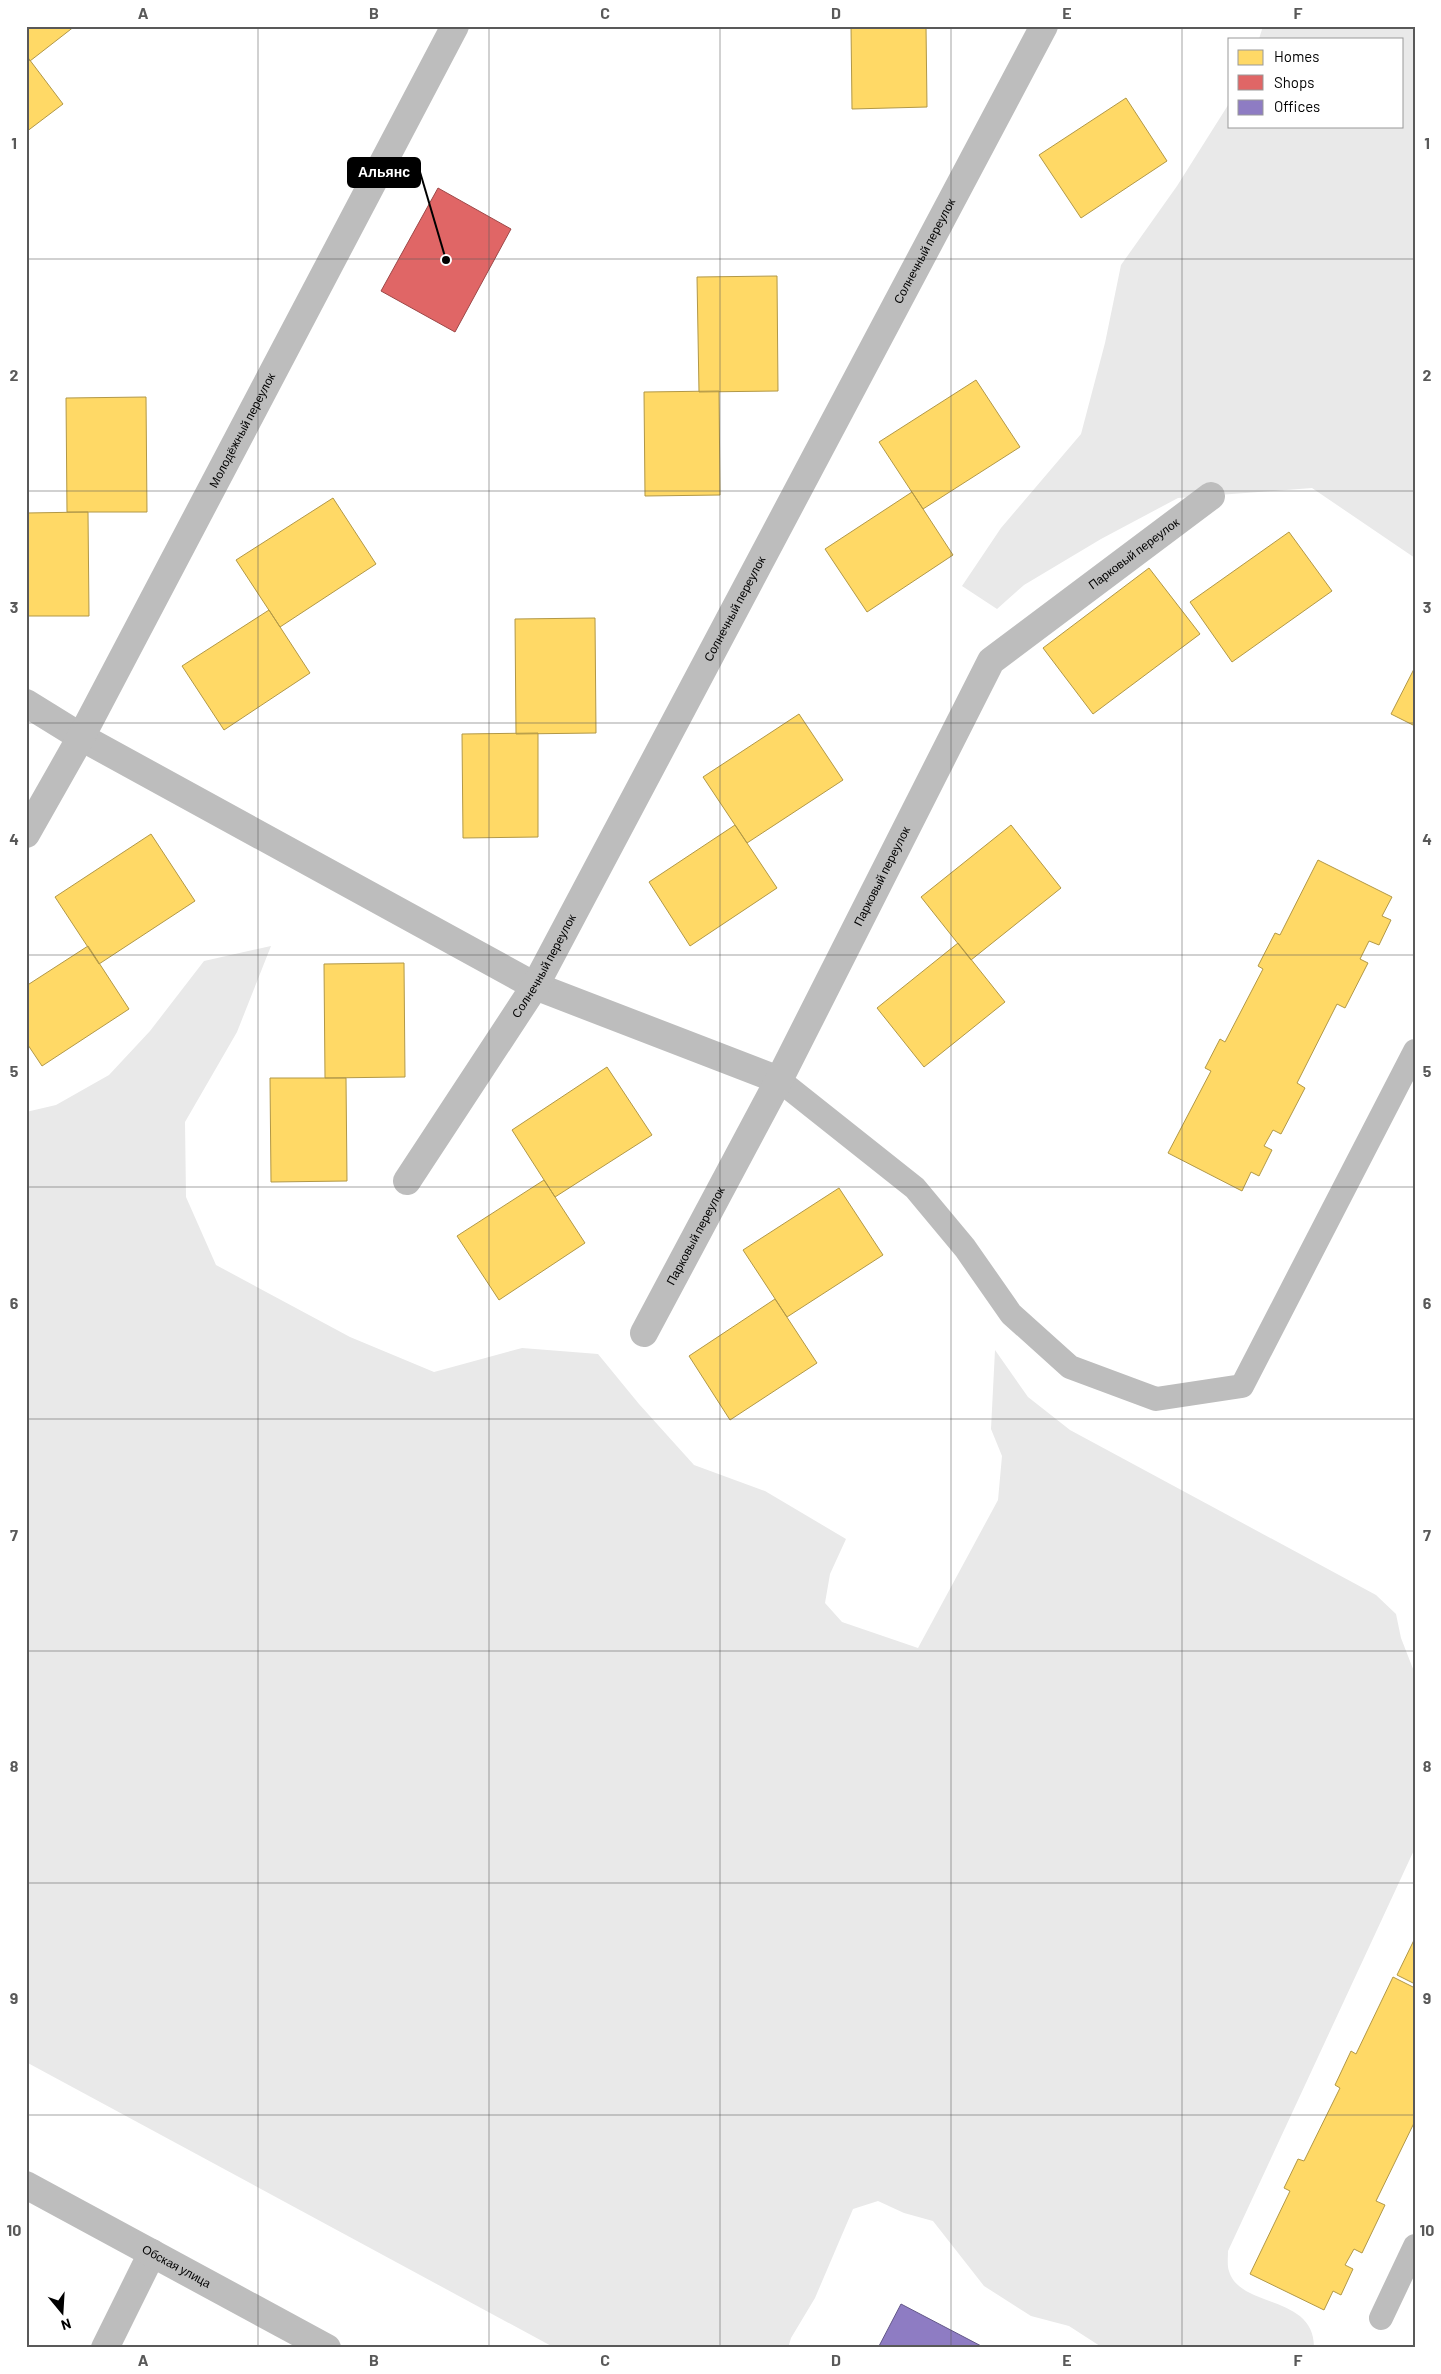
<svg xmlns="http://www.w3.org/2000/svg" width="1441" height="2374" viewBox="0 0 1441 2374" font-family="Barlow,sans-serif">
	<rect width="100%" height="100%" fill="#fff"/>
	<path fill="#e9e9e9" d="M 1263,26 L 1415,26 L 1415,558 L 1312,488 L 1178,498 L 1101,539 L 1024,585 L 997,609 L 962,586 L 1001,528 L 1081,434 L 1105,343 L 1121,265 L 1177,186 L 1230,102 L 1230,126 L 1402,126 L 1402,39 L 1259,39 Z
		M 271,946 L 237,1032 L 185,1122 L 186,1197 L 216,1265 L 350,1337 L 434,1372 L 522,1348 L 598,1354 L 639,1404 L 694,1465 L 765,1491 L 846,1539 L 830,1574 L 825,1603 L 842,1622 L 918,1648 L 998,1500 L 1002,1456 L 991,1429 L 995,1350 L 1028,1397 L 1070,1430 L 1376,1595 L 1396,1614 L 1401,1638 L 1415,1674 L 1415,1848 L 1228,2251 C 1228,2257 1227,2266 1229,2271 C 1240,2309 1315,2294 1314,2348 L 1103,2348 L 1069,2326 L 1031,2316 L 984,2286 L 933,2221 L 904,2213 L 878,2201 L 853,2209 L 815,2298 L 791,2338 L 788,2348 L 555,2348 L 26,2062 L 26,1112 L 56,1105 L 109,1075 L 150,1031 L 204,961 Z"/>
	<path fill="#ffd966" stroke="#b29847" d="M 26,26 L 75,26 L 30,61 L 26,55 Z
		M 851,26 L 926,26 L 927,107 L 852,109 Z
		M 26,55 L 63,104 L 26,132 Z
		M 1126,98 L 1167,161 L 1081,218 L 1039,155 Z
		M 777,276 L 778,391 L 699,392 L 697,277 Z
		M 976,380 L 1020,447 L 923,509 L 879,442 Z
		M 719,391 L 720,495 L 645,496 L 644,392 Z
		M 146,397 L 147,512 L 67,512 L 66,398 Z
		M 912,492 L 953,555 L 867,612 L 825,549 Z
		M 333,498 L 376,564 L 280,627 L 236,560 Z
		M 88,512 L 89,616 L 26,616 L 26,513 Z
		M 1289,532 L 1332,591 L 1232,662 L 1190,602 Z
		M 1149,568 L 1200,634 L 1093,714 L 1043,648 Z
		M 269,610 L 310,673 L 224,730 L 182,666 Z
		M 595,618 L 596,733 L 516,734 L 515,619 Z
		M 1415,667 L 1415,726 L 1391,714 Z
		M 799,714 L 843,780 L 747,843 L 703,777 Z
		M 538,733 L 538,837 L 463,838 L 462,734 Z
		M 735,825 L 777,888 L 690,946 L 649,882 Z
		M 1011,825 L 1061,888 L 971,960 L 921,897 Z
		M 151,834 L 195,901 L 99,964 L 55,897 Z
		M 1318,860 L 1392,897 L 1382,916 L 1391,920 L 1379,945 L 1369,941 L 1360,959 L 1368,963 L 1345,1008 L 1337,1004 L 1297,1083 L 1305,1088 L 1281,1134 L 1273,1130 L 1264,1146 L 1272,1150 L 1259,1176 L 1251,1172 L 1242,1191 L 1168,1153 L 1211,1071 L 1205,1068 L 1220,1039 L 1225,1042 L 1263,969 L 1258,966 L 1275,933 L 1280,935 Z
		M 958,943 L 1005,1002 L 924,1067 L 877,1008 Z
		M 88,946 L 129,1009 L 42,1066 L 26,1042 L 26,986 Z
		M 404,963 L 405,1077 L 325,1078 L 324,964 Z
		M 607,1067 L 652,1135 L 555,1197 L 512,1130 Z
		M 270,1078 L 346,1078 L 347,1181 L 271,1182 Z
		M 544,1180 L 585,1243 L 499,1300 L 457,1236 Z
		M 839,1188 L 883,1255 L 787,1317 L 743,1250 Z
		M 775,1299 L 817,1363 L 730,1420 L 689,1356 Z
		M 1415,1938 L 1415,1984 L 1397,1975 Z
		M 1393,1977 L 1415,1988 L 1415,2121 L 1376,2201 L 1385,2205 L 1362,2253 L 1354,2249 L 1345,2265 L 1353,2269 L 1341,2295 L 1333,2291 L 1324,2310 L 1250,2274 L 1290,2191 L 1284,2188 L 1298,2159 L 1304,2161 L 1340,2088 L 1335,2085 L 1351,2051 L 1356,2054 Z"/>
	<path fill="#e06666" stroke="#9d4747" d="M 438,188 L 511,229 L 455,332 L 381,291 Z"/>
	<path fill="#8e7cc3" stroke="#635788" d="M 901,2304 L 985,2348 L 878,2348 Z"/>
	<g fill="none" stroke-linecap="round" stroke-linejoin="round">
		<path stroke="#bdbdbd" stroke-width="24" d="M 779,1080 L 915,1188 L 965,1248 L 1011,1314 L 1070,1367 L 1156,1399 L 1242,1386 L 1415,1051
			M 1381,2318 L 1415,2246"/>
		<g stroke="#bdbdbd" stroke-width="28">
			<path d="M 26,703 L 81,737 L 535,986 L 779,1080"/>
			<path id="s1" d="M 26,834 L 81,737 L 455,26"/>
			<path id="s2" d="M 407,1181 L 535,986 L 1044,26"/>
			<path id="s3" d="M 644,1333 L 779,1080 L 991,661 L 1211,496"/>
			<path d="M 105,2348 L 152,2253"/>
		</g>
		<path stroke="#bdbdbd" stroke-width="28" id="s4" d="M 26,2185 L 327,2348"/>
	</g>
	<path fill="none" stroke="#595959" stroke-width="1" stroke-opacity="0.55" d="M 258,26 L 258,2348M 489,26 L 489,2348M 720,26 L 720,2348M 951,26 L 951,2348M 1182,26 L 1182,2348M 26,259 L 1415,259M 26,491 L 1415,491M 26,723 L 1415,723M 26,955 L 1415,955M 26,1187 L 1415,1187M 26,1419 L 1415,1419M 26,1651 L 1415,1651M 26,1883 L 1415,1883M 26,2115 L 1415,2115"/>
	<g text-anchor="middle" stroke-width="5" stroke-linejoin="round" paint-order="stroke">
		<g font-size="12" fill="#000" stroke="#fff">
			<text dy="4" stroke="none"><textPath href="#s2" startOffset="1065">Солнечный переулок</textPath></text>
			<text dy="4" stroke="none"><textPath href="#s1" startOffset="458">Молодёжный переулок</textPath></text>
			<text dy="4" stroke="none"><textPath href="#s3" startOffset="935">Парковый переулок</textPath></text>
			<text dy="4" stroke="none"><textPath href="#s2" startOffset="660">Солнечный переулок</textPath></text>
			<text dy="4" stroke="none"><textPath href="#s3" startOffset="515">Парковый переулок</textPath></text>
			<text dy="4" stroke="none"><textPath href="#s2" startOffset="255">Солнечный переулок</textPath></text>
			<text dy="4" stroke="none"><textPath href="#s3" startOffset="110">Парковый переулок</textPath></text>
			<text dy="4" stroke="none"><textPath href="#s4" startOffset="171">Обская улица</textPath></text>
		</g>
	</g>
	<path fill="none" stroke="#000" stroke-width="2" d="M446 260L420 172"/>
	<circle fill="#000" stroke="#fff" stroke-width="2" cx="446" cy="260" r="5"/>
	<rect fill="#000" stroke="#000" stroke-width="2" x="348" y="158" width="72" height="29" rx="5"/>
	<g font-size="14" text-anchor="middle" font-weight="bold" fill="#fff">
		<text x="384" y="177">Альянс</text>
	</g>
	<rect width="1441" height="2374" fill="none" stroke="#ffffff" stroke-width="55"/>
	<rect x="1228" y="38" width="175" height="90" fill="#ffffff" stroke="#999999"/>
	<rect x="1238" y="50" width="25" height="15" fill="#ffd966" stroke="#999999"/>
	<text x="1274" y="62" font-size="15" fill="#000000">Homes</text>
	<rect x="1238" y="75" width="25" height="15" fill="#e06666" stroke="#999999"/>
	<text x="1274" y="88" font-size="15" fill="#000000">Shops</text>
	<rect x="1238" y="100" width="25" height="15" fill="#8e7cc3" stroke="#999999"/>
	<text x="1274" y="112" font-size="15" fill="#000000">Offices</text>
	<g transform="translate(62 2312) rotate(162)" stroke="#ffffff" stroke-width="4" paint-order="stroke">
	<path d="M0-4L9 19L0 12L-9 19Z" fill="#000000"/>
	<text y="-8" font-size="14" font-weight="bold" text-anchor="middle" fill="#000000">N</text>
	</g>
	<rect x="28" y="28" width="1386" height="2318" fill="none" stroke="#595959" stroke-width="2"/>
	<g font-size="16" text-anchor="middle" font-weight="bold" fill="#595959">
		<text x="143" y="19">A</text>
		<text x="374" y="19">B</text>
		<text x="605" y="19">C</text>
		<text x="836" y="19">D</text>
		<text x="1067" y="19">E</text>
		<text x="1298" y="19">F</text>
		<text x="14" y="149">1</text>
		<text x="1427" y="149">1</text>
		<text x="14" y="381">2</text>
		<text x="1427" y="381">2</text>
		<text x="14" y="613">3</text>
		<text x="1427" y="613">3</text>
		<text x="14" y="845">4</text>
		<text x="1427" y="845">4</text>
		<text x="14" y="1077">5</text>
		<text x="1427" y="1077">5</text>
		<text x="14" y="1309">6</text>
		<text x="1427" y="1309">6</text>
		<text x="14" y="1541">7</text>
		<text x="1427" y="1541">7</text>
		<text x="14" y="1772">8</text>
		<text x="1427" y="1772">8</text>
		<text x="14" y="2004">9</text>
		<text x="1427" y="2004">9</text>
		<text x="14" y="2236">10</text>
		<text x="1427" y="2236">10</text>
		<text x="143" y="2366">A</text>
		<text x="374" y="2366">B</text>
		<text x="605" y="2366">C</text>
		<text x="836" y="2366">D</text>
		<text x="1067" y="2366">E</text>
		<text x="1298" y="2366">F</text>
	</g>
</svg>
